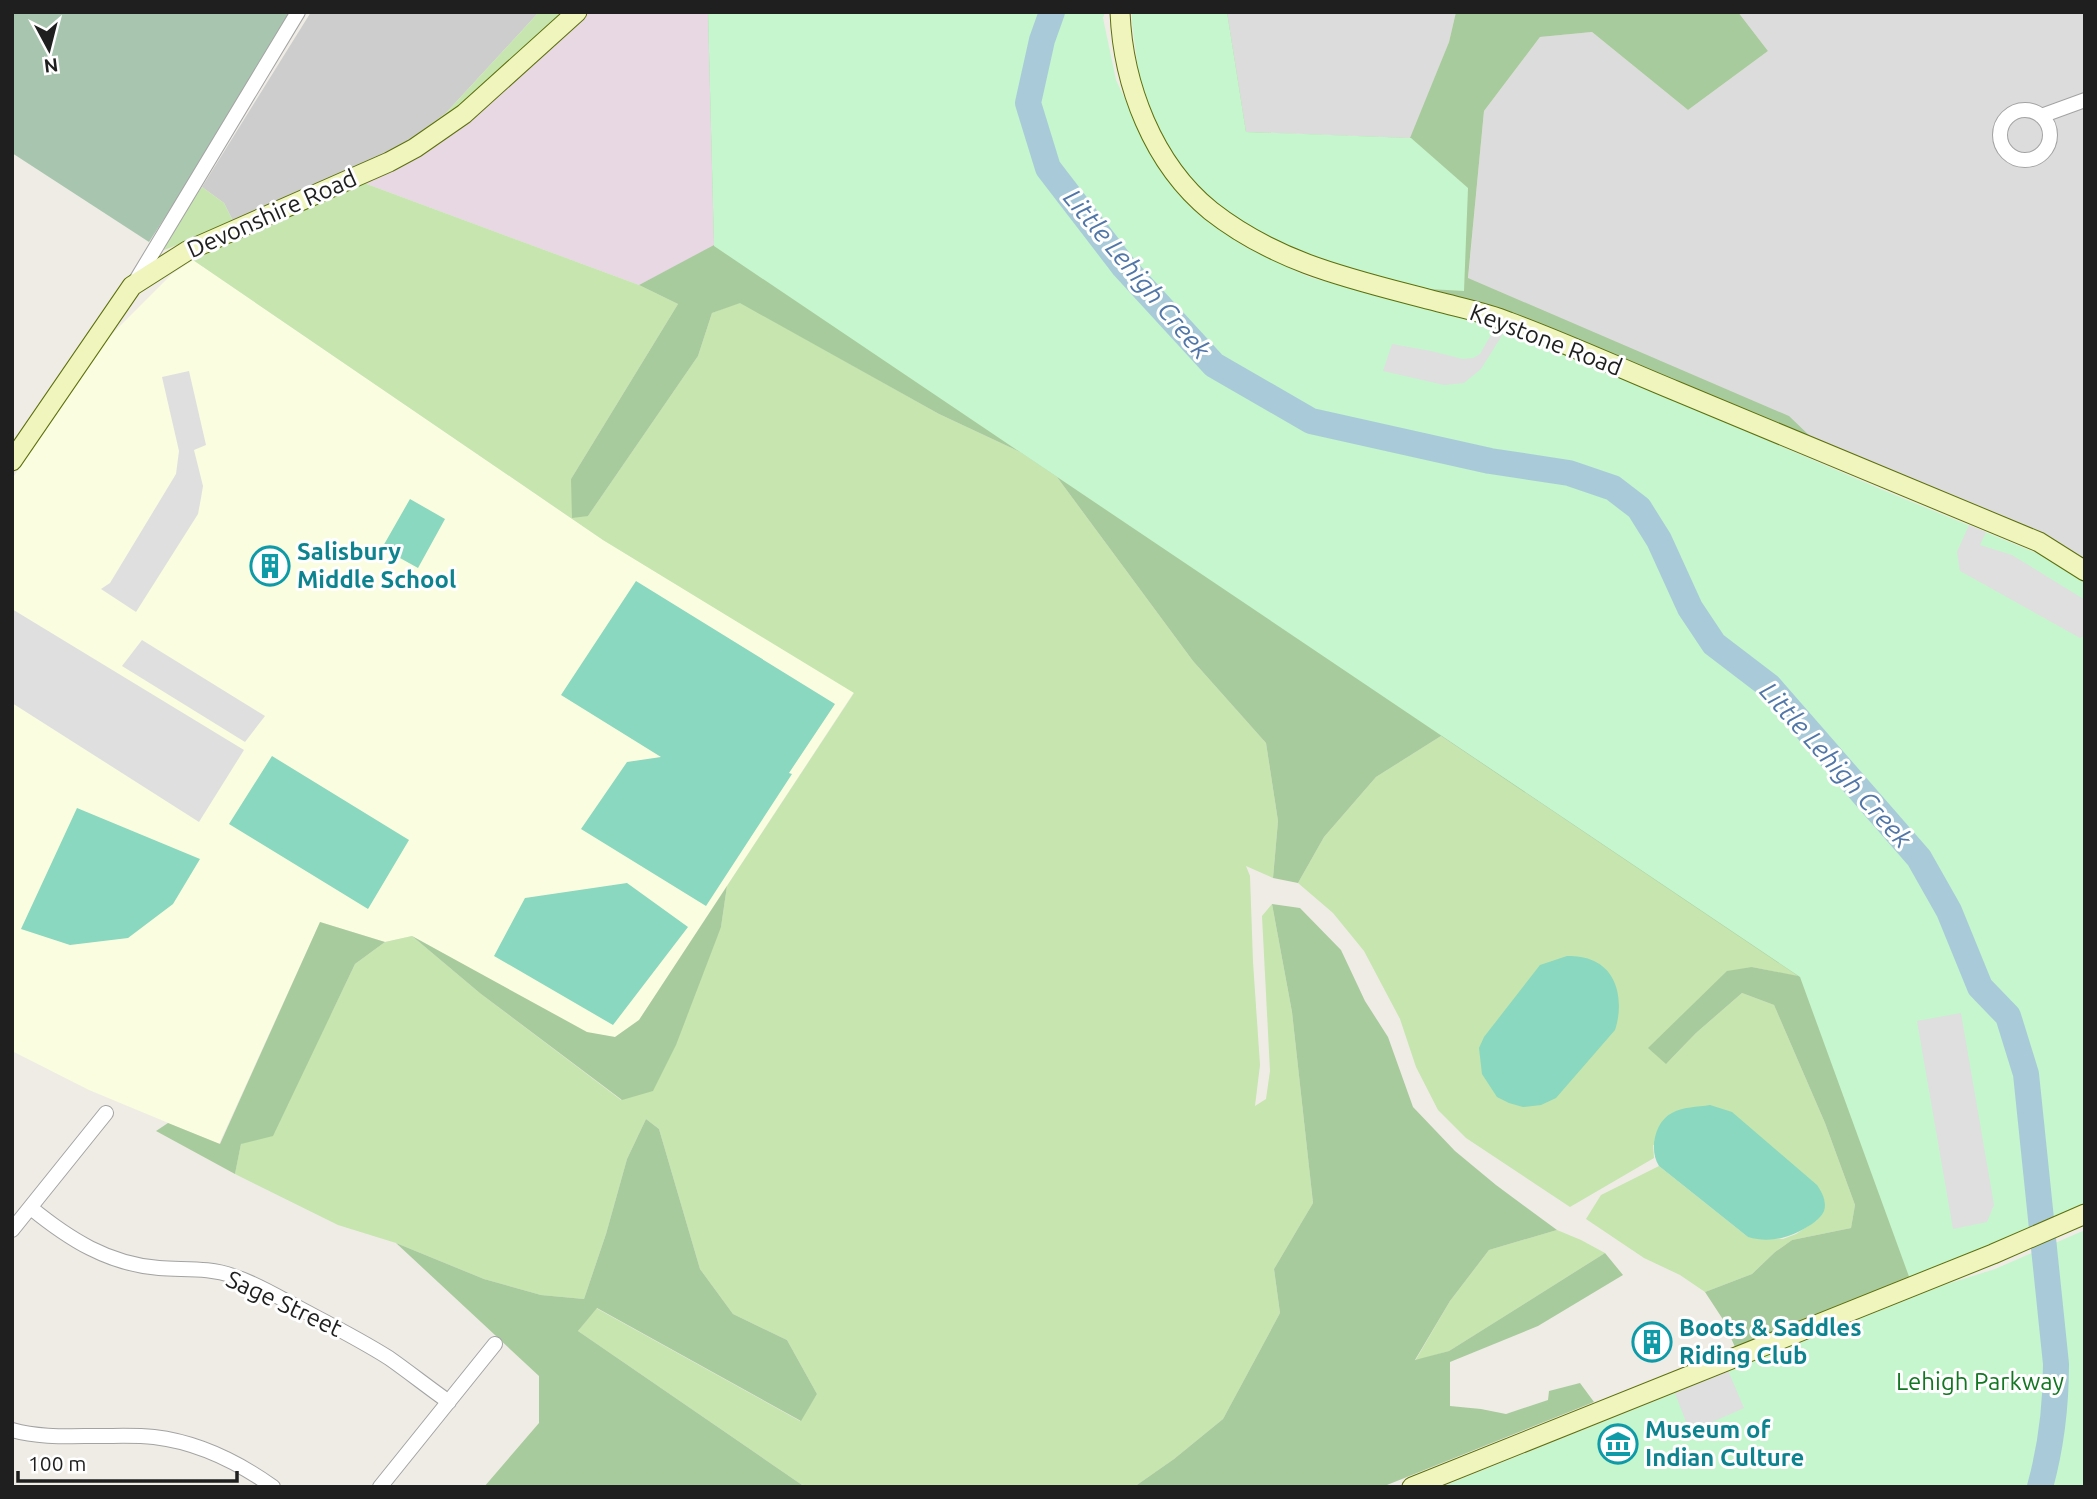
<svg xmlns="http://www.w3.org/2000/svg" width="2097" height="1499" viewBox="0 0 2097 1499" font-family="Ubuntu,sans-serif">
	<rect width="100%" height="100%" fill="#efece5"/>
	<path fill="#dddcdc" d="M 1227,12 L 1456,12 L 1449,42 L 1411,138 L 1246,132 Z
		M 1738,12 L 2085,12 L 2085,564 L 1468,279 L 1484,111 L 1540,37 L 1592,32 L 1688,110 L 1768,51 Z"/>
	<path fill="#e7d8e3" d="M 587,12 L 708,12 L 714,246 L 639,285 L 364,183 L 417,159 L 485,108 Z"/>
	<path fill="#fbfde0" d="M 193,260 L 603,540 L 854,692 L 639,1020 L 615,1037 L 583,1032 L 412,936 L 385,942 L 320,922 L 219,1144 L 89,1090 L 12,1051 L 12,479 L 103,343 L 172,274 Z"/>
	<path fill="#cdcdcd" d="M 311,12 L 539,12 L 446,113 L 402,146 L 234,223 L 224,203 L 202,187 Z"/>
	<path fill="#c6e5af" d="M 539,12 L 568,12 L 453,113 L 402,146 L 446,113 Z
		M 364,183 L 639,285 L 678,304 L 571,479 L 588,516 L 698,356 L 712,313 L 740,302 L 939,414 L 1020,452 L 1057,477 L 1193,661 L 1266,743 L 1278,821 L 1273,878 L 1246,866 L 1250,876 L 1253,962 L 1260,1065 L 1255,1106 L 1266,1099 L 1270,1071 L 1262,916 L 1272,904 L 1292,1012 L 1313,1203 L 1274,1269 L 1280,1313 L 1223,1419 L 1174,1459 L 1134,1487 L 805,1487 L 578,1331 L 596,1308 L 800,1421 L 817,1394 L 787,1340 L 733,1314 L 700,1269 L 659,1129 L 646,1119 L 627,1159 L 606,1234 L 584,1299 L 541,1295 L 484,1279 L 396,1243 L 338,1225 L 235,1174 L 241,1144 L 331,1014 L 355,964 L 385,942 L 412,936 L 481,994 L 621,1100 L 721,927 L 727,886 L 854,693 L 603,540 L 193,260 Z
		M 202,187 L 224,203 L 234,223 L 164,250 L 162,247 L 168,235 Z
		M 1441,736 L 1800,977 L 1752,967 L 1666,1064 L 1696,1033 L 1742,993 L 1774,1005 L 1825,1123 L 1855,1205 L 1851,1228 L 1792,1240 L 1775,1252 L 1752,1274 L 1705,1292 L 1680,1275 L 1644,1258 L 1586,1219 L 1601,1195 L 1659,1166 L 1748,1237 L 1783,1239 L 1796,1234 L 1817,1220 L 1653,1145 L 1654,1158 L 1570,1207 L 1466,1138 L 1438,1110 L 1416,1067 L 1400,1019 L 1364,951 L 1333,913 L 1298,883 L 1324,837 L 1376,777 Z
		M 1557,1230 L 1581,1240 L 1605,1253 L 1449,1351 L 1415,1361 L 1450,1301 L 1489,1250 Z"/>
	<path fill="#a8cb9d" d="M 708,12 L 995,64 L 1558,489 L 1968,1257 L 1735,1347 L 1722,1318 L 1705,1292 L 1752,1274 L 1775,1252 L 1792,1240 L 1851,1228 L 1855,1205 L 1825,1123 L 1774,1005 L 1742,993 L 1696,1033 L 1666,1064 L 1648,1048 L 1727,971 L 1752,967 L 1798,976 L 1441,736 L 1376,777 L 1324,837 L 1298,883 L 1273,878 L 1278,821 L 1266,743 L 1193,661 L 1057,477 L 1020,452 L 939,414 L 740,303 L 712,313 L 698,356 L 588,516 L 572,518 L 571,479 L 678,304 L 639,285 L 714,245 Z
		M 1132,12 L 1227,12 L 1246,132 L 1410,138 L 1449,42 L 1456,12 L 1738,12 L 1768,51 L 1688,110 L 1592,32 L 1540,37 L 1484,111 L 1468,278 L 1789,416 L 1813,439 L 1453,296 L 1342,268 L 1132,23 Z
		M 727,886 L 721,927 L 676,1045 L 653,1091 L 622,1100 L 481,994 L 412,936 L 587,1032 L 615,1037 L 639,1020 Z
		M 1272,904 L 1300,908 L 1341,950 L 1365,1001 L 1388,1037 L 1413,1107 L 1455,1151 L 1496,1185 L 1557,1230 L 1489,1250 L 1450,1301 L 1415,1360 L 1449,1351 L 1605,1253 L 1623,1275 L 1538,1326 L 1450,1362 L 1450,1406 L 1481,1409 L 1506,1414 L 1548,1400 L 1549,1391 L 1580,1383 L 1594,1402 L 1382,1487 L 1134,1487 L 1174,1459 L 1223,1419 L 1280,1313 L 1274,1269 L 1313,1203 L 1292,1012 Z
		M 320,922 L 385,942 L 355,964 L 273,1136 L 241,1144 L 235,1174 L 156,1131 L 168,1123 L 220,1144 Z
		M 646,1119 L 659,1129 L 700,1269 L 733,1314 L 787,1340 L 817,1394 L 801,1421 L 597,1308 L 578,1331 L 805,1487 L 484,1487 L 539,1423 L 539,1376 L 396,1243 L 484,1279 L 541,1295 L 584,1299 L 606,1234 L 627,1159 Z"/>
	<path fill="#a8c6af" d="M 12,12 L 292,12 L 238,105 L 149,242 L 12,153 Z"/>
	<path fill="#c6f6cd" d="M 708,12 L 1105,12 L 1103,18 L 1116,80 L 1147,146 L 1191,208 L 1245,247 L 1309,277 L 1512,331 L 1883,490 L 2041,555 L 2085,581 L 2085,1205 L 1911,1282 L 1800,977 L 714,246 Z
		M 1132,12 L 1227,12 L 1246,132 L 1411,138 L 1468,188 L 1464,291 L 1429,289 L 1342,268 L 1285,248 L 1212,202 L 1182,170 L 1158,129 L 1139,77 L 1132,23 Z
		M 2085,1230 L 2085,1487 L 1441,1487 L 1944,1285 L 1995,1269 Z"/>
	<path fill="#89d8bf" d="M 410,499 L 445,519 L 418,568 L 382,548 Z
		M 636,581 L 835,704 L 789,773 L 792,774 L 706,906 L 581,829 L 627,762 L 661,757 L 561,695 Z
		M 272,756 L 409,840 L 368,909 L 229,824 Z
		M 77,808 L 200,859 L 173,904 L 128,938 L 70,945 L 21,929 Z
		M 627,883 L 688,927 L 613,1025 L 494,956 L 525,898 Z
		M 1567,956 C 1576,956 1586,957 1594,961 C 1620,973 1623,1006 1615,1030 L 1556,1098 L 1541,1105 L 1523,1107 L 1509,1103 L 1497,1097 L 1482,1074 L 1479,1048 L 1484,1037 L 1540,965 Z
		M 1710,1105 L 1732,1112 L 1817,1185 C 1822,1192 1827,1202 1824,1211 C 1822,1216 1816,1221 1812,1224 C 1792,1237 1772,1244 1748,1237 L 1659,1166 C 1649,1151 1654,1122 1672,1113 C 1682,1107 1698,1107 1710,1105 Z"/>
	<path fill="#dfdfdf" d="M 1496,326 L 1506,329 L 1481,369 L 1464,383 L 1444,385 L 1383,371 L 1392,344 L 1431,351 L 1463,359 L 1473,358 L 1480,354 Z
		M 189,371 L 206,445 L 194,450 L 203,486 L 201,498 L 198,514 L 136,612 L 101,589 L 110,583 L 176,474 L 179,451 L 162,377 Z
		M 1969,525 L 1986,532 L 1980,545 L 2012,555 L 2085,600 L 2085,635 L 2080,638 L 1960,571 L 1957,552 Z
		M 12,609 L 244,750 L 199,822 L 12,703 Z
		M 142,640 L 265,716 L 245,742 L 122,666 Z
		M 1961,1013 L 1994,1205 L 1987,1222 L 1953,1229 L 1917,1021 Z
		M 1724,1361 L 1744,1408 L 1690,1432 L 1671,1383 Z"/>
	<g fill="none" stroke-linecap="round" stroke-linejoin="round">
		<path stroke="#a9cbd9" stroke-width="26" d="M 1052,12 L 1042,40 L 1028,103 L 1048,168 L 1124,267 L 1214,365 L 1311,421 L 1490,461 L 1569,473 L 1613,488 L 1639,508 L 1659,540 L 1690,608 L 1714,644 L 1769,686 L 1919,858 L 1949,911 L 1980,987 L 2008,1016 L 2026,1074 L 2056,1364 C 2056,1405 2051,1447 2040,1487"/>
		<g stroke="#a3a3a3" stroke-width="16">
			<path id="street" d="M2000 135a25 25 0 1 1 50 0a25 25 0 1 1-50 0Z
				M 2041,116 L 2085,100
				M 135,282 L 298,12
				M 31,1208 C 69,1239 108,1264 159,1268 C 184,1270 209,1267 233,1276 C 255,1283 275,1295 295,1306 C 327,1323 359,1339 389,1358 C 409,1372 429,1388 449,1402
				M 12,1230 L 106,1113
				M 12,1430 C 40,1438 70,1436 99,1436 C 117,1436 136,1435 154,1437 C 197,1442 238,1462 273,1487
				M 380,1487 L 495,1344"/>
		</g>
		<g stroke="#5e6f0c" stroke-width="21">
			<path id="secondary" d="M 1120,12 C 1123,85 1153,164 1211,211 C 1280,265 1356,280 1439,302 C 1462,308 1487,313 1509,322 C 1566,343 1620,368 1676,391 C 1797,441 1918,491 2039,542 L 2085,571
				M 12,461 L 132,286 L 187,251 L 389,162 L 415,148 L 464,114 L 577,12
				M 1412,1487 L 1993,1254 L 2085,1214"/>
		</g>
		<use href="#street" stroke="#fff" stroke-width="14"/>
		<use href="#secondary" stroke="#eff5bd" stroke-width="19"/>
	</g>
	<defs>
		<g id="building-ring" transform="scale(2.0125)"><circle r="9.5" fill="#fff" stroke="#0f9aa8" stroke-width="1.5"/><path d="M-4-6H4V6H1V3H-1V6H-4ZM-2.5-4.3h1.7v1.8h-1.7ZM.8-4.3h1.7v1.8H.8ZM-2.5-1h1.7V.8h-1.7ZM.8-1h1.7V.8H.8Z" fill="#0f9aa8"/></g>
		<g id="museum-ring" transform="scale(2.0125)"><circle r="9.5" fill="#fff" stroke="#0f9aa8" stroke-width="1.5"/><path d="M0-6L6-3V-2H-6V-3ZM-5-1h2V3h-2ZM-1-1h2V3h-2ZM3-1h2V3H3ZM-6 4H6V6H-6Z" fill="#0f9aa8"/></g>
	</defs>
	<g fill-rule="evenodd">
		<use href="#building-ring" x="270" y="566"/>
		<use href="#building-ring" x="1652" y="1342"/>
		<use href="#museum-ring" x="1618" y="1444"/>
	</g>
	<g text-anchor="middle" stroke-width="6" stroke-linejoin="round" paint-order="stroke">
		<g font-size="24" fill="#1f1f1f" stroke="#fff">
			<text transform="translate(272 214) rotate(-24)" y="8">Devonshire Road</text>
			<text transform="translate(1546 340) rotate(21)" y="8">Keystone Road</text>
			<text transform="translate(284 1304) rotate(25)" y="8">Sage Street</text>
		</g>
		<g font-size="24" font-weight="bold" fill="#0d838f" stroke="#fff" text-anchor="start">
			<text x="297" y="560">Salisbury<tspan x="297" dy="28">Middle School</tspan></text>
			<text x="1679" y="1336">Boots &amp; Saddles<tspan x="1679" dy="28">Riding Club</tspan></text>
			<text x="1645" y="1438">Museum of<tspan x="1645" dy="28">Indian Culture</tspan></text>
		</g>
		<g font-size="24" fill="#137622" stroke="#fff">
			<text x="1980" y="1390">Lehigh Parkway</text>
		</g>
		<g font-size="26" font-style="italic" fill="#5177a8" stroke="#fff">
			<text transform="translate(1137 274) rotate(50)" y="9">Little Lehigh Creek</text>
			<text transform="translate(1836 765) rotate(48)" y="9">Little Lehigh Creek</text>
		</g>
	</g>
	<rect width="2097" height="1499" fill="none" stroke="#1f1f1f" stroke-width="28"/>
	<g transform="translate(49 49) rotate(173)" stroke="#ffffff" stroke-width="5" paint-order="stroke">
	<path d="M0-5L12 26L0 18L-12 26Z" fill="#1f1f1f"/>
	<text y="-10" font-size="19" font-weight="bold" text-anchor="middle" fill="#1f1f1f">N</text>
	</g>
	<path d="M18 1471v10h219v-10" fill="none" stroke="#1f1f1f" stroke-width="3.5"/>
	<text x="28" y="1471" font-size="21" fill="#1f1f1f" stroke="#ffffff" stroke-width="5" paint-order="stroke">100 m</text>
</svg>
